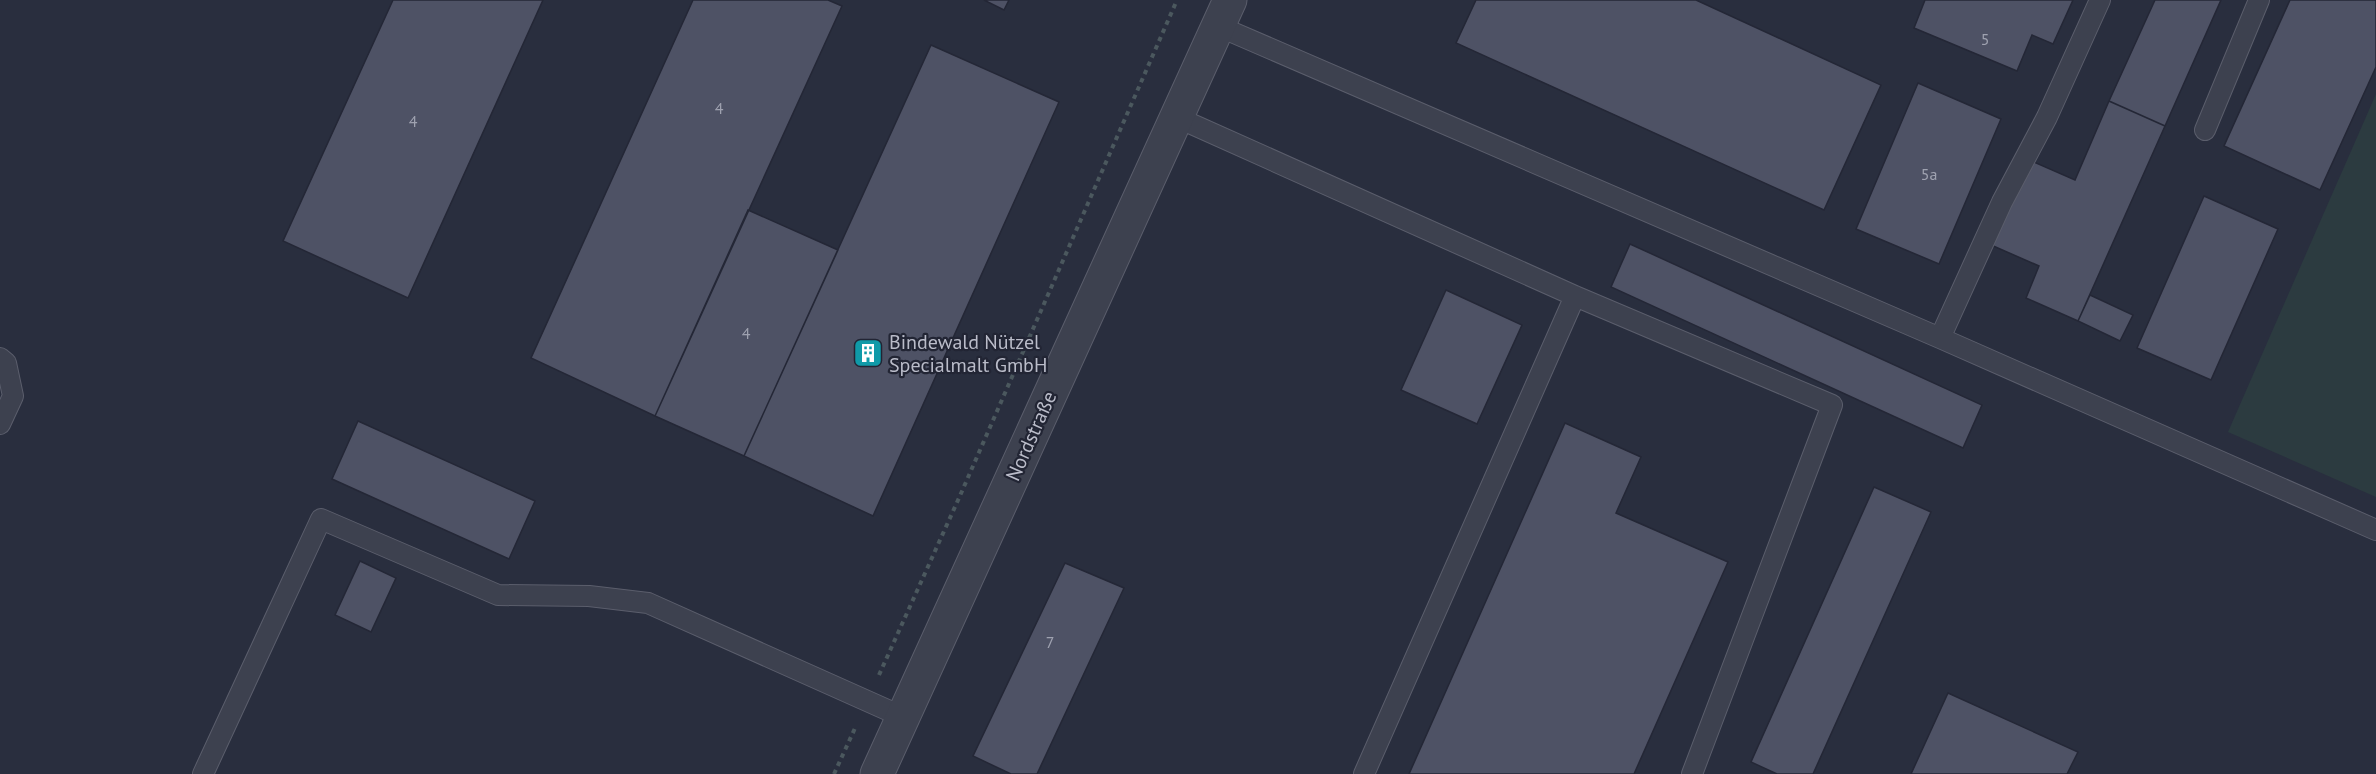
<svg xmlns="http://www.w3.org/2000/svg" width="2376" height="774" viewBox="0 0 2376 774" font-family="'PT Sans',sans-serif">
	<rect width="100%" height="100%" fill="#292e3e"/>
	<path fill="#2c3b40" d="M 2376,94 L 2376,497 L 2228,432 Z"/>
	<path fill="#4e5265" stroke="#242736" stroke-width="1.5" d="M 393,0 L 543,0 L 408,298 L 283,241 Z
		M 693,0 L 828,0 L 842,6 L 655,416 L 531,358 Z
		M 984,0 L 1009,0 L 1004,10 Z
		M 1476,0 L 1696,0 L 1881,85 L 1824,210 L 1456,43 Z
		M 1925,0 L 2073,0 L 2053,44 L 2032,35 L 2017,71 L 1914,28 Z
		M 2155,0 L 2221,0 L 2165,126 L 2109,101 Z
		M 2290,0 L 2376,0 L 2376,67 L 2320,190 L 2224,146 Z
		M 931,45 L 1059,102 L 873,516 L 744,456 Z
		M 1918,83 L 2001,119 L 1939,264 L 1856,229 Z
		M 2109,101 L 2165,126 L 2078,321 L 2026,298 L 2039,266 L 1991,245 L 2029,160 L 2075,180 Z
		M 2204,196 L 2278,229 L 2211,380 L 2137,348 Z
		M 748,210 L 838,250 L 744,456 L 655,416 Z
		M 1630,244 L 1982,405 L 1963,448 L 1611,287 Z
		M 1446,290 L 1522,325 L 1477,424 L 1401,390 Z
		M 2090,295 L 2133,315 L 2120,341 L 2078,321 Z
		M 358,421 L 535,501 L 509,559 L 332,479 Z
		M 1565,423 L 1641,457 L 1616,513 L 1728,562 L 1634,774 L 1409,774 Z
		M 1874,487 L 1931,512 L 1813,774 L 1777,774 L 1751,762 Z
		M 360,561 L 396,578 L 371,632 L 335,615 Z
		M 1065,563 L 1124,588 L 1037,774 L 1011,774 L 973,756 Z
		M 1948,693 L 2078,752 L 2067,774 L 1911,774 Z"/>
	<g fill="none" stroke-linecap="round" stroke-linejoin="round">
		<g stroke="#5b5e6c" stroke-width="22">
			<path id="lane" d="M 1218,26 L 1940,338 L 2376,530
				M 1176,117 L 1575,296 L 1832,405 L 1692,774
				M 2205,130 L 2259,0
				M 1940,338 L 2002,202 L 2047,117 L 2100,0
				M 0,358 L 6,363 L 13,396 L 0,424
				M 203,774 L 321,519 L 498,595 L 589,596 L 648,603 L 903,717
				M 1364,774 L 1575,296"/>
		</g>
		<g stroke="#5b5e6c" stroke-width="35">
			<path id="street" d="M 877,774 L 1230,0"/>
		</g>
		<path stroke="#4b585e" stroke-width="4" stroke-dasharray="4.5 4.5" stroke-linecap="butt" d="M 879,675 L 959,498 L 1177,0
			M 834,774 L 856,726"/>
		<use href="#lane" stroke="#3d414f" stroke-width="20"/>
		<use href="#street" stroke="#3d414f" stroke-width="33"/>
	</g>
	<defs>
		<g id="building-square" transform="scale(1.5)"><rect x="-9" y="-9" width="18" height="18" rx="4" fill="#0f9aa8" stroke="#222534"/><path d="M-4-6H4V6H1V3H-1V6H-4ZM-2.5-4.3h1.7v1.8h-1.7ZM.8-4.3h1.7v1.8H.8ZM-2.5-1h1.7V.8h-1.7ZM.8-1h1.7V.8H.8Z" fill="#fff"/></g>
	</defs>
	<g fill-rule="evenodd">
		<use href="#building-square" x="868" y="353"/>
	</g>
	<g text-anchor="middle" stroke-width="4.5" stroke-linejoin="round" paint-order="stroke">
		<g font-size="16" fill="#9fa2b0">
			<text x="1985" y="45">5</text>
			<text x="719" y="114">4</text>
			<text x="413" y="127">4</text>
			<text x="1929" y="180">5a</text>
			<text x="746" y="339">4</text>
			<text x="1050" y="648">7</text>
		</g>
		<g font-size="20" fill="#babcc9" stroke="#222534" text-anchor="start">
			<text x="889" y="349">Bindewald Nützel<tspan x="889" dy="23">Specialmalt GmbH</tspan></text>
		</g>
		<g font-size="20" fill="#babcc9" stroke="#222534">
			<text transform="translate(1031 436) rotate(-66)" y="7">Nordstraße</text>
		</g>
	</g>
</svg>
